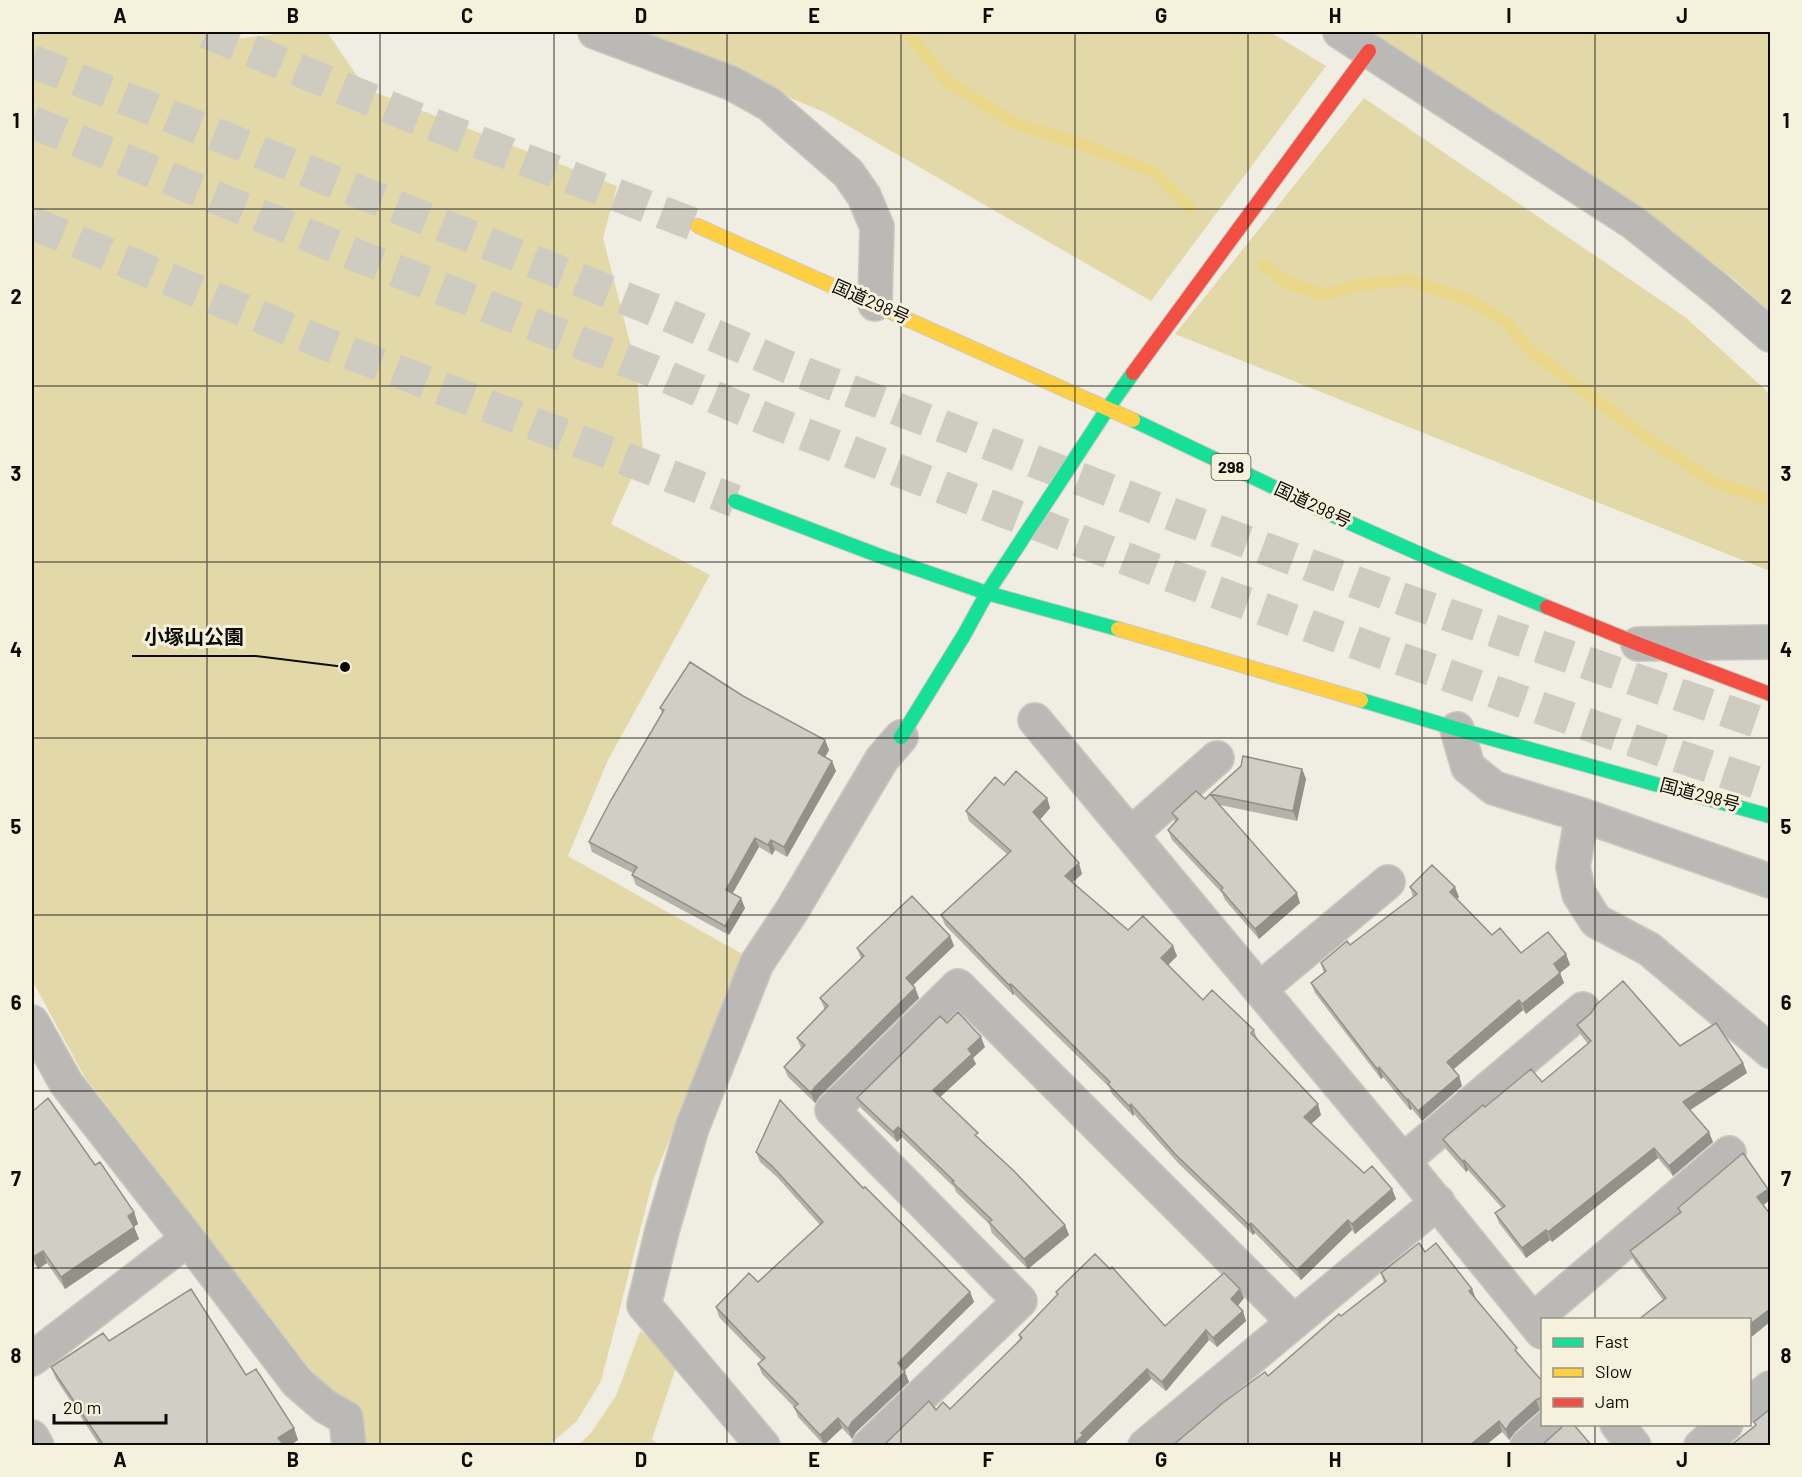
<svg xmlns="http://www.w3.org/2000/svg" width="1802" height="1477" viewBox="0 0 1802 1477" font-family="Barlow,'Noto Sans JP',sans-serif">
	<rect width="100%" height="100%" fill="#f0eee2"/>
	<path fill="#e3d8a8" d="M 32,32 L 217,32 L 235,39 L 292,32 L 327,32 L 366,89 L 617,186 L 603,238 L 636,366 L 643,452 L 611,524 L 710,575 L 608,760 L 568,856 L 744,955 L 653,1180 L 601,1381 L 577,1421 L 549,1445 L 364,1445 L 362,1411 L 336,1394 L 310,1369 L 84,1076 L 32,980 Z
		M 631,32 L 1270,32 L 1326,66 L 1151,301 L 824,112 Z
		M 1372,32 L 1770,32 L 1770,311 L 1734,279 L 1644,212 Z
		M 1364,98 L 1685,317 L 1770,394 L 1770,571 L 1175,334 Z
		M 640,1331 L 679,1358 L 652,1439 L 659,1445 L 577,1446 L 591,1433 L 616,1396 Z"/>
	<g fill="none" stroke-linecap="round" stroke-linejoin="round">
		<path stroke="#ead789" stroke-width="12" d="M 908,32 L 945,80 L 1016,124 L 1075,142 L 1154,172 L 1190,208
			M 1264,265 L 1284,281 L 1322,295 L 1359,285 L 1409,280 L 1470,300 L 1506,322 L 1531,351 L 1647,438 L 1714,482 L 1770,501"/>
		<path stroke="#ceccc1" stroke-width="33" stroke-dasharray="33 16" stroke-linecap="butt" d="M 206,32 L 413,117 L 698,226
			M 32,61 L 667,315 L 788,367 L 1182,518 L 1393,596 L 1770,726
			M 32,122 L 361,257 L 653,371 L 768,420 L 1166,574 L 1378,651 L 1666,752 L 1770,787
			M 32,223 L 316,340 L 735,501"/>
		<g stroke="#cbc9bf" stroke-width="36">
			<path id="street" d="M 595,32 L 731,83 L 769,104 L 848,173 L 864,196 L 877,227 L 875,304
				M 1340,32 L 1634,223 L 1718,290 L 1770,335
				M 1638,644 L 1770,642
				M 1035,720 L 1403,1161 L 1542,1332
				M 1457,729 L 1468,767 L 1494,788 L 1582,815 L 1770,881
				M 1582,815 L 1573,867 L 1579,894 L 1596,921 L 1649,949 L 1770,1051
				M 1131,834 L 1217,758
				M 1260,989 L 1388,882
				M 32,1022 L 66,1083 L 188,1239 L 297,1382 L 326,1407 L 346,1418 L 349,1446
				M 1403,1161 L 1583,1009
				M 1533,1320 L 1729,1153
				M 32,1359 L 188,1239
				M 1750,1405 L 1770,1388
				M 1617,1424 L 1634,1446
				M 32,1437 L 37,1446
				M 763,1446 L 644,1305 L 662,1231 L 692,1128 L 757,963 L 791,912 L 882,759 L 901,737
				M 869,1446 L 1020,1301 L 832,1110 L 958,986 L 1294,1322
				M 1145,1446 L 1438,1202
				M 1527,1446 L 1552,1424
				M 1701,1446 L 1726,1424"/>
		</g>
		<g stroke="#cbc9bf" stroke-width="16">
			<path id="fast" d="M 1133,420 L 1332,515 L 1438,562 L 1547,607
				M 735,501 L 880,556 L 987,593 L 1118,629
				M 1361,700 L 1457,729 L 1770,816
				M 901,737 L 964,635 L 987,593 L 1108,408 L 1133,373"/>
		</g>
		<g stroke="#cbc9bf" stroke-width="16">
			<path id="slow" d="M 698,226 L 1133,420
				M 1118,629 L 1361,700"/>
		</g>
		<g stroke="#cbc9bf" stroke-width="16">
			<path id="jam" d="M 1133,373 L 1369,51
				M 1547,607 L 1638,644 L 1770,694"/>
		</g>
		<use href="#street" stroke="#bab9b5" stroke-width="33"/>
		<use href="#fast" stroke="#16e098" stroke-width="14"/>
		<use href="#slow" stroke="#ffcf43" stroke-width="14"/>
		<use href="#jam" stroke="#f24e42" stroke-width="14"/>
	</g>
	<path fill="#b4b2a9" d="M 743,696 L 825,740 L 829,750 L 825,757 L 836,771 L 787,857 L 775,850 L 772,855 L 759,847 L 733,893 L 745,908 L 729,935 L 636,885 L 632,875 L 633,873 L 592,852 L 589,842 L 662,713 L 660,708 Z
		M 1302,769 L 1306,779 L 1297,821 L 1220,805 L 1300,903 L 1259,939 L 1225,900 L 1222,893 L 1172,840 L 1168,830 L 1175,822 L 1172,813 L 1205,799 L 1210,794 Z
		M 1004,785 L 1047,798 L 1050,808 L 1040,820 L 1082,874 L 1072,883 L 1128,930 L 1173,946 L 1177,956 L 1168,965 L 1203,1000 L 1254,1030 L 1257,1038 L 1321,1115 L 1311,1124 L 1364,1173 L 1392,1189 L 1396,1199 L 1355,1234 L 1352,1230 L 1301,1280 L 1255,1233 L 1253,1235 L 1179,1164 L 1134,1114 L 1133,1116 L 1112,1094 L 1109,1087 L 1014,994 L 1013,995 L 945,925 L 941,915 L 1007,854 L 969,821 L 966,811 Z
		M 1410,887 L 1459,897 L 1457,899 L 1492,935 L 1521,953 L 1566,954 L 1570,965 L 1560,973 L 1564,983 L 1526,1014 L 1523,1010 L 1453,1070 L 1459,1076 L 1462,1086 L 1422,1121 L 1412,1109 L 1410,1110 L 1383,1077 L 1381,1079 L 1315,993 L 1311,983 L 1324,973 L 1321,963 L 1350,945 L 1413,897 Z
		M 950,936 L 954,946 L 913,985 L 915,988 L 919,998 L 819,1097 L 815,1103 L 788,1077 L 784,1067 L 801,1048 L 797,1038 L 825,1010 L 820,998 L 861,959 L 857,948 Z
		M 947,1023 L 985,1047 L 973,1058 L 976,1064 L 940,1097 L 980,1140 L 1065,1225 L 1069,1235 L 1028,1269 L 992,1233 L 989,1224 L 956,1192 L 954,1187 L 902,1137 L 897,1142 L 861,1108 L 857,1098 Z
		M 1577,1025 L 1680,1046 L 1743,1063 L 1747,1073 L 1690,1110 L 1713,1142 L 1673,1176 L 1658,1158 L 1552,1242 L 1550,1240 L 1526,1258 L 1499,1223 L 1495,1213 L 1502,1208 L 1468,1170 L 1466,1172 L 1446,1149 L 1443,1139 L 1485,1107 L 1542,1082 L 1588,1044 L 1581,1035 Z
		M 32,1112 L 134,1212 L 138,1224 L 134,1227 L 139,1239 L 65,1289 L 47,1263 L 38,1269 L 32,1260 Z
		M 756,1152 L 863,1188 L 970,1292 L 974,1302 L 904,1371 L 909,1382 L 856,1432 L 852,1439 L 842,1428 L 824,1445 L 798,1417 L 794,1407 L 762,1374 L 758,1364 L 762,1361 L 719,1317 L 716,1307 L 758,1282 L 820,1225 L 777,1177 L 760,1162 Z
		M 1763,1205 L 1756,1333 L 1663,1300 L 1634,1261 L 1630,1251 L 1680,1214 L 1678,1208 Z
		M 1425,1252 L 1476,1299 L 1520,1357 L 1542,1381 L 1542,1408 L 1515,1432 L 1509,1440 L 1502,1432 L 1268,1376 L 1341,1316 L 1384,1283 L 1381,1273 Z
		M 1056,1292 L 1165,1326 L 1244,1298 L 1238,1306 L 1246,1321 L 1217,1347 L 1209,1340 L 1166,1391 L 1151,1379 L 1086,1442 L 1087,1445 L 1086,1446 L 883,1446 L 936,1410 L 950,1409 L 1020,1340 L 1019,1335 L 1057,1295 Z
		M 109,1341 L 246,1375 L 294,1428 L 298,1440 L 289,1446 L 100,1446 L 56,1379 L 51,1367 Z"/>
	<path fill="#92918a" d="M 825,740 L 829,750 L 822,763 L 818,753 Z
		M 832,761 L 836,771 L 787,857 L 784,847 Z
		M 1302,769 L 1306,779 L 1297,821 L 1293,811 Z
		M 1047,798 L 1050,808 L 1037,823 L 1033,812 Z
		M 755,838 L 759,847 L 729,899 L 726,890 Z
		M 771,840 L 775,850 L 772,855 L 768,845 Z
		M 1079,863 L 1082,874 L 1068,886 L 1065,876 Z
		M 1455,887 L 1459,897 L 1453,902 L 1450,892 Z
		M 1297,893 L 1300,903 L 1259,939 L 1255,929 Z
		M 741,898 L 745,908 L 729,935 L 725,926 Z
		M 950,936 L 954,946 L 910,988 L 906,978 Z
		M 1173,946 L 1177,956 L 1165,968 L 1161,958 Z
		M 1566,954 L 1570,965 L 1557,975 L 1554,964 Z
		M 1560,973 L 1564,983 L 1526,1014 L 1522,1004 Z
		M 1011,984 L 1014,994 L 1013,995 L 1009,985 Z
		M 915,988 L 919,998 L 819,1097 L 815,1103 L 811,1093 L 815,1087 Z
		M 1519,1000 L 1523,1010 L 1450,1072 L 1447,1062 Z
		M 981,1037 L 985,1047 L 973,1058 L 976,1064 L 937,1100 L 933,1090 L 968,1049 Z
		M 1743,1063 L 1747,1073 L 1687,1112 L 1683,1102 Z
		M 1379,1067 L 1383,1077 L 1381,1079 L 1377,1069 Z
		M 1459,1076 L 1462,1086 L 1422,1121 L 1418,1111 Z
		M 1408,1099 L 1412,1109 L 1410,1110 L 1407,1100 Z
		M 1131,1104 L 1134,1114 L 1133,1116 L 1129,1106 Z
		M 1318,1104 L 1321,1115 L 1308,1127 L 1304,1117 Z
		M 898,1127 L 902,1137 L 897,1142 L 893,1132 Z
		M 1709,1132 L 1713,1142 L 1673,1176 L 1669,1166 Z
		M 1654,1148 L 1658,1158 L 1552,1242 L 1548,1232 Z
		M 1464,1160 L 1468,1170 L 1466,1172 L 1463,1162 Z
		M 1392,1189 L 1396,1199 L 1355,1234 L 1352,1224 Z
		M 1768,1189 L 1770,1195 L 1770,1200 L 1761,1207 L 1757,1197 Z
		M 134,1212 L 138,1224 L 132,1228 L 128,1216 Z
		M 1348,1220 L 1352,1230 L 1301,1280 L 1297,1270 Z
		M 1251,1223 L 1255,1233 L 1253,1235 L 1249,1225 Z
		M 1065,1225 L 1069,1235 L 1028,1269 L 1024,1259 Z
		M 134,1227 L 139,1239 L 65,1289 L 61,1277 Z
		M 1546,1230 L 1550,1240 L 1526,1258 L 1522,1248 Z
		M 43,1251 L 47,1263 L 38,1269 L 33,1257 Z
		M 1240,1289 L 1244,1298 L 1235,1309 L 1231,1299 Z
		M 1472,1289 L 1476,1299 L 1469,1291 Z
		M 970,1292 L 974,1302 L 902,1373 L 898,1363 Z
		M 1770,1309 L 1770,1322 L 1749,1339 L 1749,1325 Z
		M 1243,1311 L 1246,1321 L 1217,1347 L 1213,1338 Z
		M 1206,1330 L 1209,1340 L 1166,1391 L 1162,1382 Z
		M 1147,1369 L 1151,1379 L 1086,1442 L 1087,1445 L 1086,1446 L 1071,1446 L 1081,1433 Z
		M 905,1372 L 909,1382 L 856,1432 L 852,1439 L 848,1429 L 852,1422 Z
		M 1536,1400 L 1540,1410 L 1515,1432 L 1509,1440 L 1506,1430 L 1511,1422 Z
		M 838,1418 L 842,1428 L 824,1445 L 820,1435 Z
		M 1499,1421 L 1502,1432 L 1485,1446 L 1469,1446 Z
		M 294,1428 L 298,1440 L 289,1446 L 281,1446 L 278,1438 Z"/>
	<path fill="#d1cfc5" stroke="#92918a" stroke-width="1.5" d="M 690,662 L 743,696 L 825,740 L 818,753 L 832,761 L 784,847 L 771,840 L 768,845 L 755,838 L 726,890 L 741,898 L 725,926 L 632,875 L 637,867 L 589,842 L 611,800 L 664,710 L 660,708 Z
		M 1243,756 L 1302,769 L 1293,811 L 1210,794 L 1241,766 Z
		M 1016,771 L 1047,798 L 1033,812 L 1079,863 L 1065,876 L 1128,930 L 1143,916 L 1173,946 L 1161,958 L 1203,1000 L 1212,990 L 1254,1030 L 1251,1033 L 1318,1104 L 1304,1117 L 1364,1173 L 1372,1166 L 1392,1189 L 1352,1224 L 1348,1220 L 1297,1270 L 1251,1223 L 1249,1225 L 1175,1154 L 1131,1104 L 1129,1106 L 1108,1084 L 1110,1082 L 1011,984 L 1009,985 L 941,915 L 1011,851 L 966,811 L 995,777 L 1004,785 Z
		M 1196,791 L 1205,799 L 1210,794 L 1297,893 L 1255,929 L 1221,890 L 1223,888 L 1168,830 L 1178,819 L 1172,813 Z
		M 1432,865 L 1455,887 L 1450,892 L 1492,935 L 1500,928 L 1521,953 L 1548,932 L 1566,954 L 1554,964 L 1560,973 L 1522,1004 L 1519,1000 L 1447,1062 L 1459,1076 L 1418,1111 L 1408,1099 L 1407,1100 L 1379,1067 L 1377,1069 L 1311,983 L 1326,971 L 1321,963 L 1347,941 L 1350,945 L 1417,894 L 1410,887 Z
		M 912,896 L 950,936 L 906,978 L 915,988 L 815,1087 L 811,1093 L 784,1067 L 805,1045 L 797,1038 L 828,1006 L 820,998 L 864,956 L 857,948 Z
		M 1623,981 L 1680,1046 L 1716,1023 L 1743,1063 L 1683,1102 L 1709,1132 L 1669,1166 L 1654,1148 L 1548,1232 L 1546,1230 L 1522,1248 L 1495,1213 L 1505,1206 L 1464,1160 L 1463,1162 L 1443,1139 L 1483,1105 L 1485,1107 L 1531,1069 L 1542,1082 L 1591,1041 L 1577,1025 L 1591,1013 L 1597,1004 Z
		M 958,1012 L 981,1037 L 968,1049 L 972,1054 L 933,1090 L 978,1133 L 975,1135 L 1014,1171 L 1065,1225 L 1024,1259 L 989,1222 L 992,1220 L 952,1182 L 954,1181 L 898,1127 L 893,1132 L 857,1098 L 940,1016 L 947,1023 Z
		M 48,1098 L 95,1165 L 100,1162 L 134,1212 L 128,1216 L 134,1227 L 61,1277 L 43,1251 L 33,1257 L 32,1254 L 32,1112 Z
		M 780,1100 L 863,1188 L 865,1187 L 970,1292 L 898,1363 L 905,1372 L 852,1422 L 848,1429 L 838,1418 L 820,1435 L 794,1407 L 798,1404 L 758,1364 L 765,1358 L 716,1307 L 749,1273 L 758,1282 L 823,1222 L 773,1167 L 756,1152 Z
		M 1743,1153 L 1768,1189 L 1757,1197 L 1770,1214 L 1770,1309 L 1749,1325 L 1749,1320 L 1638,1320 L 1666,1298 L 1630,1251 L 1681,1212 L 1678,1208 Z
		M 1419,1243 L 1425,1252 L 1436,1243 L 1472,1289 L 1469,1291 L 1517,1348 L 1515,1350 L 1542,1381 L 1542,1397 L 1536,1400 L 1511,1422 L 1506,1430 L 1499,1421 L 1469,1446 L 1424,1446 L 1423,1445 L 1422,1446 L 1172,1446 L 1224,1402 L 1265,1372 L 1268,1376 L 1339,1314 L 1341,1316 L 1386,1281 L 1381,1273 Z
		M 1095,1254 L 1110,1269 L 1112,1267 L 1165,1326 L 1224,1273 L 1240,1289 L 1231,1299 L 1243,1311 L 1213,1338 L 1206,1330 L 1162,1382 L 1147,1369 L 1081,1433 L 1083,1435 L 1072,1446 L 883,1446 L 929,1401 L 936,1410 L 943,1402 L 950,1409 L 1022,1338 L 1019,1335 L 1058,1294 L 1056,1292 Z
		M 191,1289 L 246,1375 L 256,1369 L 294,1428 L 278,1438 L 285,1446 L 104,1446 L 51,1367 L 103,1333 L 109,1341 Z
		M 1770,1409 L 1770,1446 L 1730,1446 L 1756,1425 L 1754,1422 Z
		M 1563,1425 L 1574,1425 L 1592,1446 L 1541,1446 L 1561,1428 Z"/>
	<path fill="none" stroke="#0d0b05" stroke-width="1.5" stroke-opacity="0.55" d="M 207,32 L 207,1446M 380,32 L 380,1446M 554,32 L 554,1446M 727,32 L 727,1446M 901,32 L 901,1446M 1075,32 L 1075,1446M 1248,32 L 1248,1446M 1422,32 L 1422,1446M 1595,32 L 1595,1320M 32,209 L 1770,209M 32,386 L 1770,386M 32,562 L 1770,562M 32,738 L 1770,738M 32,915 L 1770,915M 32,1091 L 1770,1091M 32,1268 L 1770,1268M 1595,1424 L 1595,1446"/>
	<g text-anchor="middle" stroke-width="6" stroke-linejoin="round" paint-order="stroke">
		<rect fill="#f6f1dc" stroke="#535046" stroke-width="1.5" x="1211.5" y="454" width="39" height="26" rx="4.5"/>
		<g font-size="16" font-weight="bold" fill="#0d0b05">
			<text x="1231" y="473">298</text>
		</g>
		<g font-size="18" fill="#0d0b05" stroke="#f6f1dc">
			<text transform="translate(871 302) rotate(24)" y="6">国道298号</text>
			<text transform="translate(1313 505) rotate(25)" y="6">国道298号</text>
			<text transform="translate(1700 795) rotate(15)" y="6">国道298号</text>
		</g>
	</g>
	<path fill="none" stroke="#0d0b05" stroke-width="2" d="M345 667L256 656H132"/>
	<circle fill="#0d0b05" stroke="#f6f1dc" stroke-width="2" cx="345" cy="667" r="6"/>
	<g font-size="20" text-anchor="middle" font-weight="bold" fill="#0d0b05" stroke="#f6f1dc" stroke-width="6" stroke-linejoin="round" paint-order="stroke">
		<text x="194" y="644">小塚山公園</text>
	</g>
	<rect width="1802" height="1477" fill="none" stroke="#f6f1dc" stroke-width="66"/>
	<rect x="1541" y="1318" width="210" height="108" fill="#f6f1dc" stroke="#999586" stroke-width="1.5"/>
	<rect x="1553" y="1338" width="30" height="9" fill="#16e098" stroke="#999586" stroke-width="1.5"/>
	<text x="1595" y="1348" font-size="18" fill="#0d0b05">Fast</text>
	<rect x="1553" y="1368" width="30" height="9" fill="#ffcf43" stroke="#999586" stroke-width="1.5"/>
	<text x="1595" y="1378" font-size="18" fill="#0d0b05">Slow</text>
	<rect x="1553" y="1398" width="30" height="9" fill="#f24e42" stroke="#999586" stroke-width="1.5"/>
	<text x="1595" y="1408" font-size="18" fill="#0d0b05">Jam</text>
	<path d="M54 1414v9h112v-9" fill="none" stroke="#0d0b05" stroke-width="3"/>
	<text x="63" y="1414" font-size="18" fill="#0d0b05" stroke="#f6f1dc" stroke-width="4.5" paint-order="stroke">20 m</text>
	<rect x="33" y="33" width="1736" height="1411" fill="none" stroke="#0d0b05" stroke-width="2"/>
	<g font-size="20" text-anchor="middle" font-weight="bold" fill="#0d0b05">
		<text x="120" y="23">A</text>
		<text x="293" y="23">B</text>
		<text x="467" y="23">C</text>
		<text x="641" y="23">D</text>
		<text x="814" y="23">E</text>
		<text x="988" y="23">F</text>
		<text x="1161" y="23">G</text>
		<text x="1335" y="23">H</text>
		<text x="1509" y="23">I</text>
		<text x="1682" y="23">J</text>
		<text x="16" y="128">1</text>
		<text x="1786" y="128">1</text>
		<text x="16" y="304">2</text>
		<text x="1786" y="304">2</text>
		<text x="16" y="481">3</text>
		<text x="1786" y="481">3</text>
		<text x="16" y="657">4</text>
		<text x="1786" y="657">4</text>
		<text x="16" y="834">5</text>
		<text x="1786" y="834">5</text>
		<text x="16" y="1010">6</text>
		<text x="1786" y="1010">6</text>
		<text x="16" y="1186">7</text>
		<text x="1786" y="1186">7</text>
		<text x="16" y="1363">8</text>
		<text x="1786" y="1363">8</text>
		<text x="120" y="1467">A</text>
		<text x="293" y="1467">B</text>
		<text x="467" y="1467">C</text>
		<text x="641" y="1467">D</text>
		<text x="814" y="1467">E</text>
		<text x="988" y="1467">F</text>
		<text x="1161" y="1467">G</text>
		<text x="1335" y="1467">H</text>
		<text x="1509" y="1467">I</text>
		<text x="1682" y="1467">J</text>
	</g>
</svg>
